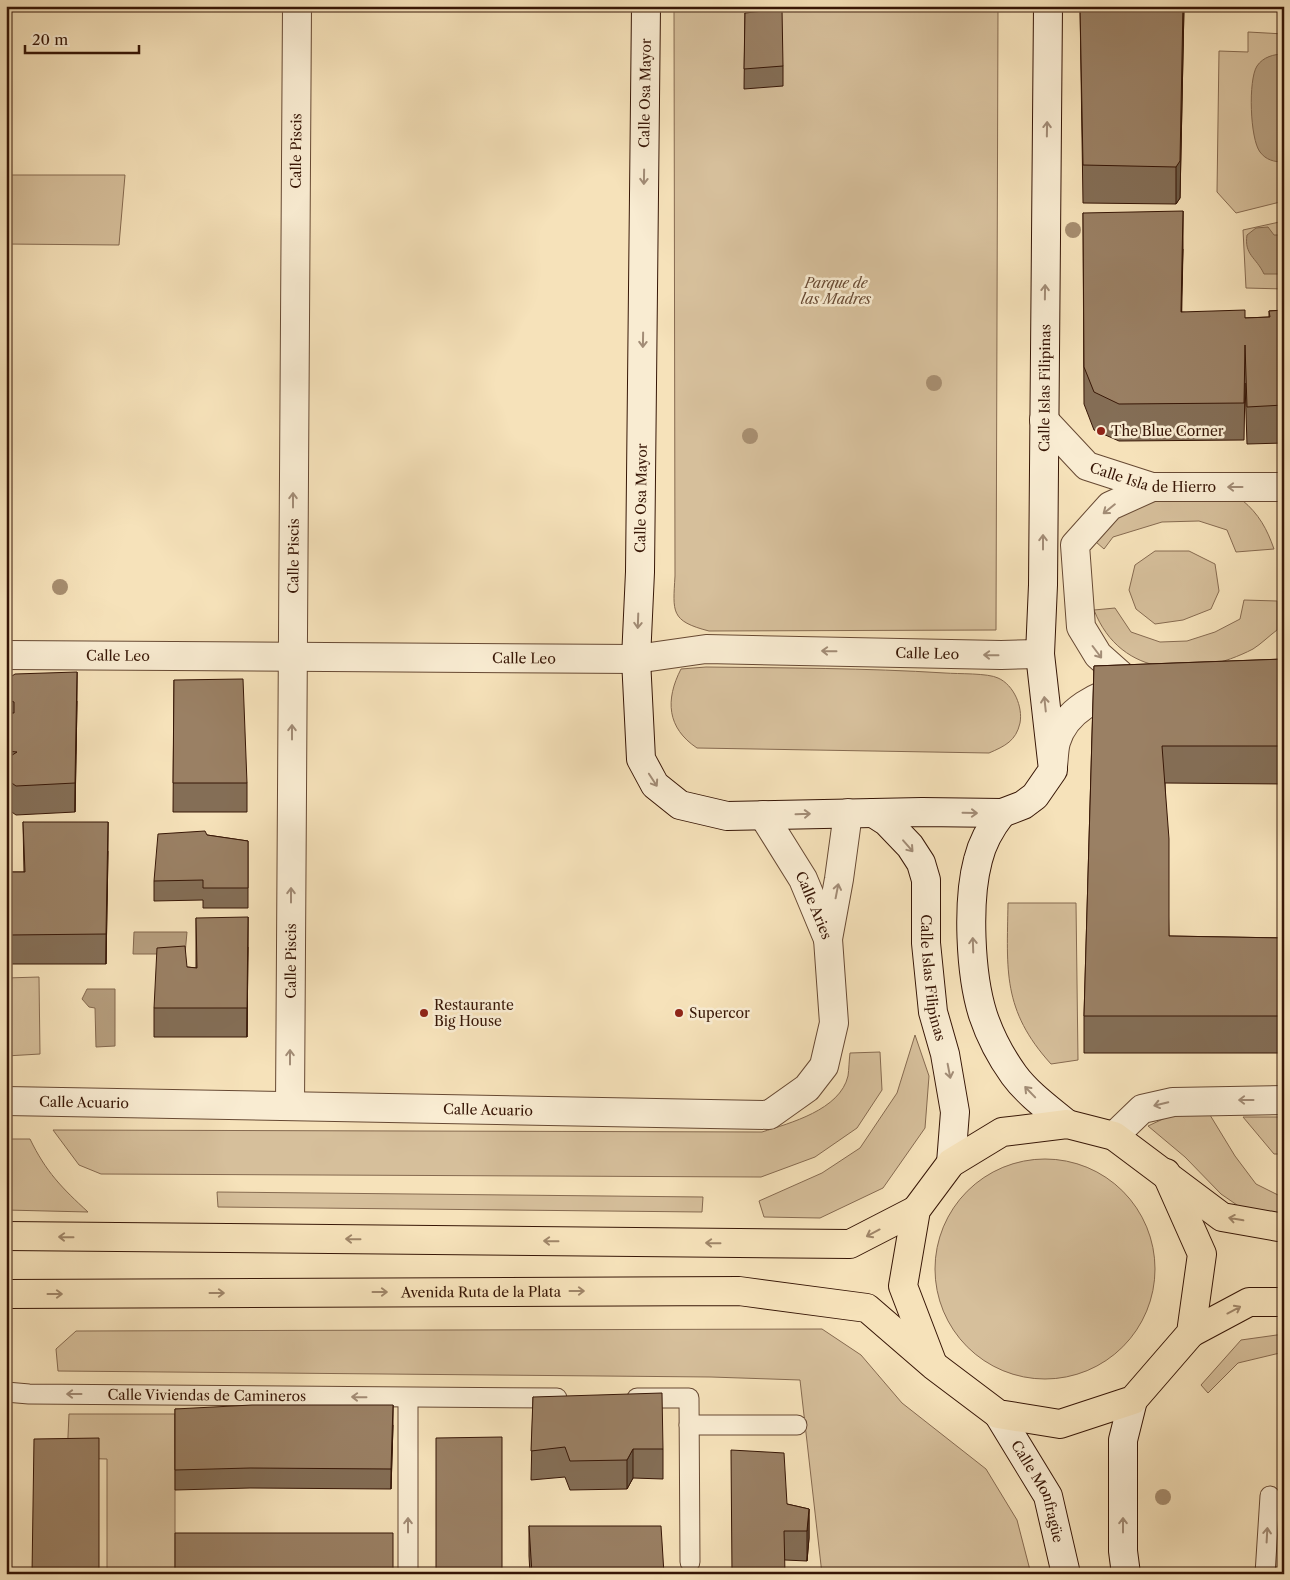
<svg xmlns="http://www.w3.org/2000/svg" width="1290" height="1580" viewBox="0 0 1290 1580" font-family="'Libre Caslon Text',serif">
	<rect width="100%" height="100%" fill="#f6e2ba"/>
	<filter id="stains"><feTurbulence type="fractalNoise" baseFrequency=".004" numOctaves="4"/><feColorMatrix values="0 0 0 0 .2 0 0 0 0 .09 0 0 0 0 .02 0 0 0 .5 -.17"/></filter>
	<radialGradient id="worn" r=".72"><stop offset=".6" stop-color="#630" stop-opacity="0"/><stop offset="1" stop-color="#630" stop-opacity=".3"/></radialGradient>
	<path fill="#d6bf9b" stroke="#866a50" d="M 674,6 L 998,6 L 996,630 L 709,631 C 670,621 673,612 675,576 Z
		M 1248,32 L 1284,34 L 1284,201 L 1236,213 L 1217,192 L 1219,51 L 1248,52 Z
		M 6,175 L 125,175 L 119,245 L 6,244 Z
		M 1284,221 L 1284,289 L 1246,288 L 1243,230 Z
		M 1242,500 C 1259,514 1267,529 1274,549 L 1236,552 L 1227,530 L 1199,521 L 1162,522 L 1113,537 L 1104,549 L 1096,542 C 1104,531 1114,516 1127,509 C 1151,495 1213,500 1242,500 Z
		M 1155,551 L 1189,551 L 1215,564 L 1219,591 L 1211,609 L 1183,620 L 1155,624 L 1136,609 L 1129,590 L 1135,565 Z
		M 1244,600 L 1277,601 L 1277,630 C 1269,636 1261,644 1253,649 C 1195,679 1121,679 1094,610 L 1115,608 L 1131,632 L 1160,642 L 1187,641 L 1215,632 L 1240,619 Z
		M 706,667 C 786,668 866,668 945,673 C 958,674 988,673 998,678 C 1014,685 1023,707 1020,723 C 1016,741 1005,746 989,753 L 697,748 C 667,728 665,700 681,669 Z
		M 1008,903 L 1076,903 L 1078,1060 L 1051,1064 C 1002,1010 1007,970 1008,903 Z
		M 39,977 L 40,1054 L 6,1056 L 6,978 Z
		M 915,1035 L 929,1076 L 925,1128 L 883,1188 L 820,1218 L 764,1217 L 759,1201 L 822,1173 L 860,1148 L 897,1093 Z
		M 880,1052 L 882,1090 L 857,1128 L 815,1157 L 761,1177 L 101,1174 L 79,1165 L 53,1130 L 762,1132 C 790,1123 840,1110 848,1076 C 849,1069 849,1061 850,1053 Z
		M 1178,1112 L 1210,1115 L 1235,1156 L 1256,1184 L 1284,1198 L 1284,1219 L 1253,1216 L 1221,1194 L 1185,1157 L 1148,1126 Z
		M 1243,1117 L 1284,1117 L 1284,1154 L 1274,1154 Z
		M 6,1139 L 30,1139 C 46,1172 62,1188 88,1212 L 6,1210 Z
		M935 1269a110 110 0 1 1 220 0a110 110 0 1 1-220 0Z
		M 217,1192 L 703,1197 L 702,1212 L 218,1207 Z
		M 822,1329 L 861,1355 L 902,1403 L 986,1469 L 1017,1520 L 1031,1574 L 822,1574 L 800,1380 L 711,1377 L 58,1371 L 56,1349 L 76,1331 Z
		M 1284,1334 L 1284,1352 L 1238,1363 L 1208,1393 L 1201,1385 L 1241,1340 Z
		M 69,1414 L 175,1414 L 175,1574 L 107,1574 L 107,1459 L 67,1458 Z"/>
	<path fill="#b59d7d" stroke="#83674d" d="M 1284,54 L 1284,162 C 1274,162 1266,160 1260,152 C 1250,139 1248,80 1257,66 C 1263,57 1274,54 1284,54 Z
		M 1268,227 L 1274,235 L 1284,235 L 1284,274 L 1264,274 C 1256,257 1244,255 1247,235 L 1256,228 Z
		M 134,932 L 187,932 L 185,954 L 133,954 Z
		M 87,989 L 115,989 L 115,1046 L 96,1047 L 95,1008 L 89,1007 L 82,999 Z"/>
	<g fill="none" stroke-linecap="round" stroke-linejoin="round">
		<g stroke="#674933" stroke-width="21">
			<g id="lane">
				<path id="s1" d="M 6,1392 L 29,1394 L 557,1398"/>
				<path d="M 637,1398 L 689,1398 L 690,1562"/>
				<path d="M 689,1425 L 797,1425"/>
				<path d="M 408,1574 L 408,1398"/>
				<path d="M 1265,1574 L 1270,1496"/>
			</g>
		</g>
		<g stroke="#674933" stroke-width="30">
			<g id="street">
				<path id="s2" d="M 1044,420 L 1087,466 L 1152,487 L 1284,487"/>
				<path id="s3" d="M 6,655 L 636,659 L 706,649 L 1001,655 L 1040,654"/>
				<path d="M 1143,683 L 1125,679 L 1098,655 L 1081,627 L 1075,545 L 1110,506 L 1152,487"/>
				<path d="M 1053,766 C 1054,758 1054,749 1056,742 C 1065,710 1099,694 1128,687"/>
				<path id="s4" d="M 763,815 L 803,879 L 828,939"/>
				<path id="s5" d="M 6,1101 L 769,1115 L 807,1088 L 824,1066 L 834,1023 L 828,939 L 839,879 L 848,813"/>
				<path id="s6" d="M 290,1106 L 297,6"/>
				<path d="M 1114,1136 L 1142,1109 L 1173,1102 L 1284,1100"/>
			</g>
		</g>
		<g stroke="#371606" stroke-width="30">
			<g id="secondary">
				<path id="s7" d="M 646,6 L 640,572 L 636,659 L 641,759 L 655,785 L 680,805 L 727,816 L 922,812 L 1002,813 L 1023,805 L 1035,796 L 1053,770 L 1040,654 L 1043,585 L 1048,6"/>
				<path id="s8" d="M 873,813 L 887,822 L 910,846 L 921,863 L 926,880 L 926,943 L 933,1012 L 945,1054 L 955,1112 L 951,1163"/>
				<path d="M 1002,813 C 991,827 982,843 978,860 C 967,901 970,974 983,1015 C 990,1036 1001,1057 1014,1075 C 1028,1094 1049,1109 1067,1124"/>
				<path id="s9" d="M 998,1414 L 1048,1496 L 1066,1574"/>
				<path d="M 1126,1574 L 1123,1551 L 1123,1440 L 1133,1400"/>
			</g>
		</g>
		<g stroke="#371606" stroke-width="30">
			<g id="primary">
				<path d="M 6,1236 L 850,1244 L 916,1210"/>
				<path id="s10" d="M 6,1294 L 739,1291 L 867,1308 L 933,1365 L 998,1414 L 1060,1424 L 1133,1400 L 1191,1333 L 1202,1254 L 1166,1173"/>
				<path d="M 1191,1333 L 1249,1302 L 1284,1302"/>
				<path d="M 932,1362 L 903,1286 L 916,1210 L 951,1163 L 1002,1132 L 1067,1124 L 1114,1136 L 1222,1217 L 1284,1228"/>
			</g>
		</g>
		<use href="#lane" stroke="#f9ecd2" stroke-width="19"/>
		<use href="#street" stroke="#f9ecd2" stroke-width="28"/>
		<use href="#secondary" stroke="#f9ecd2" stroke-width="28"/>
		<use href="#primary" stroke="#f6e2ba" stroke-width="28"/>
	</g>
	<g fill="#a78e70">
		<circle cx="1073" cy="230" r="8"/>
		<circle cx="934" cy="383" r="8"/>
		<circle cx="750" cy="436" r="8"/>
		<circle cx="60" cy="587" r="8"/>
		<circle cx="1163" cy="1497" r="8"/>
	</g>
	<path fill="#846e56" stroke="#371606" d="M 1080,6 L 1184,6 L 1180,198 L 1176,204 L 1083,203 Z
		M 745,13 L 783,66 L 783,86 L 744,89 Z
		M 1083,213 L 1183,249 L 1181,312 L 1245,318 L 1269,317 L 1269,311 L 1284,310 L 1284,443 L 1247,444 L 1245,383 L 1244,440 L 1119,441 L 1094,430 L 1084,404 Z
		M 1284,659 L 1284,784 L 1165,783 L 1169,936 L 1284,938 L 1284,1053 L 1084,1053 L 1084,1016 L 1094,666 Z
		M 6,680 L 77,701 L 75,812 L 16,815 L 6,808 Z
		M 174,680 L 247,783 L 247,812 L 173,812 Z
		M 23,822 L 108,851 L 106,964 L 9,964 L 8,872 L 24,872 Z
		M 207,835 L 248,841 L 248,908 L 203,908 L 203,900 L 154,901 L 154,881 Z
		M 196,918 L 248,947 L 247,1037 L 154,1037 L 154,1008 L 187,967 L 196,968 Z
		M 533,1397 L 663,1449 L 663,1479 L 633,1478 L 627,1489 L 570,1490 L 565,1477 L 531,1480 Z
		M 175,1409 L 393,1425 L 391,1489 L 250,1488 L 175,1490 Z
		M 787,1504 L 809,1509 L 809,1538 L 807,1561 L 785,1560 L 732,1574 Z
		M 529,1526 L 664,1574 L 530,1574 L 529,1556 Z"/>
	<path fill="#6c5a46" stroke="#371606" d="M 1183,6 L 1184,6 L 1180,198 L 1176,204 L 1176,167 Z
		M 1183,211 L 1183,249 L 1181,349 L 1181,312 Z
		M 77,672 L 77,701 L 75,812 L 75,783 Z
		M 108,822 L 108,851 L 106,964 L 106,934 Z
		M 248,917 L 248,947 L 247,1037 L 247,1008 Z
		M 393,1405 L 393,1425 L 391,1489 L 391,1469 Z
		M 633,1449 L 633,1478 L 627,1489 L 627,1460 Z
		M 809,1509 L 809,1538 L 807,1561 L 807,1531 Z"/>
	<path fill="#9a8064" stroke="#371606" d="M 1080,6 L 1183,6 L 1180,161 L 1176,167 L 1083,165 Z
		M 782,9 L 783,66 L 744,69 L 745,13 Z
		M 1183,211 L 1181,312 L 1245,310 L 1245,318 L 1270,317 L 1269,311 L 1284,310 L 1284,405 L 1247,407 L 1245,345 L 1244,403 L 1119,404 L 1094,392 L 1084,367 L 1083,213 Z
		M 1284,659 L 1284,746 L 1162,746 L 1169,839 L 1169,936 L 1284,938 L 1284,1016 L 1084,1016 L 1094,666 Z
		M 77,672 L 75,783 L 16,786 L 6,779 L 6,759 L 17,752 L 6,751 L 6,713 L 14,713 L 14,702 L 6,699 L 6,680 L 15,674 Z
		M 243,679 L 247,783 L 173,783 L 174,680 Z
		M 23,822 L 108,822 L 106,934 L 9,935 L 8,872 L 25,872 Z
		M 205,831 L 207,835 L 248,841 L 248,888 L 203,888 L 203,880 L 154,881 L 158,834 Z
		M 248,917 L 247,1008 L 154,1008 L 157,948 L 185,946 L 187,967 L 197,968 L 196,918 Z
		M 662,1393 L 663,1449 L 633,1449 L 627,1460 L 570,1461 L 565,1447 L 531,1451 L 533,1397 Z
		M 252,1405 L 393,1405 L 391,1469 L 250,1468 L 175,1470 L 175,1409 Z
		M 502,1437 L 502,1574 L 436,1574 L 436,1438 Z
		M 99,1438 L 99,1574 L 32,1574 L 34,1439 Z
		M 731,1450 L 784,1453 L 787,1504 L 809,1509 L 807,1531 L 784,1531 L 785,1574 L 732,1574 Z
		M 529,1526 L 661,1526 L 664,1574 L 532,1574 Z
		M 175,1533 L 393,1533 L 393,1574 L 175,1574 Z"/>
	<defs><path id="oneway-shaft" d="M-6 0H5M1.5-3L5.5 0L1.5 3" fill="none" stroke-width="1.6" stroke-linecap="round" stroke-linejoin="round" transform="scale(1.25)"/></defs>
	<g stroke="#a28c76">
		<use href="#oneway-shaft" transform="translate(1047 129) rotate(-89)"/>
		<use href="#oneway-shaft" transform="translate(644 177) rotate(91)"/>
		<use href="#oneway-shaft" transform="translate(1045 292) rotate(-89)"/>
		<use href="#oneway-shaft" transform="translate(643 340) rotate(91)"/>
		<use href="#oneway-shaft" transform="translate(1235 487) rotate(180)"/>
		<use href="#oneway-shaft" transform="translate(293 500) rotate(-90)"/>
		<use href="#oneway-shaft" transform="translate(1109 509) rotate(141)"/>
		<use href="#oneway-shaft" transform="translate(1043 542) rotate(-90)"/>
		<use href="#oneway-shaft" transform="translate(638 621) rotate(92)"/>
		<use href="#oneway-shaft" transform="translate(829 651) rotate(-179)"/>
		<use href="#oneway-shaft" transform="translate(1097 652) rotate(53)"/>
		<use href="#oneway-shaft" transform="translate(991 655) rotate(-179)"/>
		<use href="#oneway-shaft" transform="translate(1045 704) rotate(-96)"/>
		<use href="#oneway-shaft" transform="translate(292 732) rotate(-90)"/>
		<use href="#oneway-shaft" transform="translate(653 780) rotate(57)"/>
		<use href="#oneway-shaft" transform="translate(970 813) rotate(1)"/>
		<use href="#oneway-shaft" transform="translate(803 814) rotate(-2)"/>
		<use href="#oneway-shaft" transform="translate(908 846) rotate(49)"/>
		<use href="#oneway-shaft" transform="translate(837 891) rotate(-79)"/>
		<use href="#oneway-shaft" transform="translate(291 895) rotate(-90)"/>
		<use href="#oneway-shaft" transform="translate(973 945) rotate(-92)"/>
		<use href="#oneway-shaft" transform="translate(290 1057) rotate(-90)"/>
		<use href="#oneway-shaft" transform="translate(949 1071) rotate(79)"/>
		<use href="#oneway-shaft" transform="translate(1030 1092) rotate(-134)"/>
		<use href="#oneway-shaft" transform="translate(1246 1100) rotate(-180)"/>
		<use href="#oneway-shaft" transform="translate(1161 1104) rotate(167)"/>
		<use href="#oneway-shaft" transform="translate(74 1394) rotate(-180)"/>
		<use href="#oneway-shaft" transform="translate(359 1397) rotate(-179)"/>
		<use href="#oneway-shaft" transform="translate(408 1525) rotate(-90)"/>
		<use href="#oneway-shaft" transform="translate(1123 1525) rotate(-90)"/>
		<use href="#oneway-shaft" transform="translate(1267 1535) rotate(-87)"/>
	</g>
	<g stroke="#a08669">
		<use href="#oneway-shaft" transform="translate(1236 1219) rotate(-170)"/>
		<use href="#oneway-shaft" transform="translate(873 1233) rotate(152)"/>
		<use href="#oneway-shaft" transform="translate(66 1237) rotate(-179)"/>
		<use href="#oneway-shaft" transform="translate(353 1239) rotate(-179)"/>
		<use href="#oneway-shaft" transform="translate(551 1241) rotate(-179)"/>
		<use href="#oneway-shaft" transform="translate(713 1243) rotate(-179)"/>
		<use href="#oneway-shaft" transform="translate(577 1291)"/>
		<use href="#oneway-shaft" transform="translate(380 1292)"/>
		<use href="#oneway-shaft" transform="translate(217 1293)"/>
		<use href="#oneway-shaft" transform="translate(55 1294)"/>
		<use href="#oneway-shaft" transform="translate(1234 1310) rotate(-28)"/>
	</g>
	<g fill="#8f2418" stroke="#f9ecd2" stroke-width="2">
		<circle cx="1101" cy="431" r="5"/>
		<circle cx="424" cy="1013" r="5"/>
		<circle cx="679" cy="1013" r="5"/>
	</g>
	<g text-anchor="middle" stroke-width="5" stroke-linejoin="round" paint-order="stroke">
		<g font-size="14" fill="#371606" stroke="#f9ecd2">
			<text transform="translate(645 93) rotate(-89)" y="5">Calle Osa Mayor</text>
			<text dy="5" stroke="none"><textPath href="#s6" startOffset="955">Calle Piscis</textPath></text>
			<text dy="5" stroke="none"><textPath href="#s7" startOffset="1590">Calle Islas Filipinas</textPath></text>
			<text dy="5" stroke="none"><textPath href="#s2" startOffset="131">Calle Isla de Hierro</textPath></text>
			<text transform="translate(641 498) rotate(-89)" y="5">Calle Osa Mayor</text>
			<text dy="5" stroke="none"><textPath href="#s6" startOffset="550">Calle Piscis</textPath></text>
			<text dy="5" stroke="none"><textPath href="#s3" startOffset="922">Calle Leo</textPath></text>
			<text dy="5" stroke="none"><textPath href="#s3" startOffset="112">Calle Leo</textPath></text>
			<text dy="5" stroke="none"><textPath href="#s3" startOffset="518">Calle Leo</textPath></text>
			<text dy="5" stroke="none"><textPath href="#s4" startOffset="104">Calle Aries</textPath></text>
			<text dy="5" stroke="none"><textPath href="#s6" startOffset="145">Calle Piscis</textPath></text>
			<text dy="5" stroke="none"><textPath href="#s8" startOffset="186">Calle Islas Filipinas</textPath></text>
			<text dy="5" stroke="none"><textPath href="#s5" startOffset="78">Calle Acuario</textPath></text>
			<text dy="5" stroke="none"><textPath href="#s5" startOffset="482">Calle Acuario</textPath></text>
			<text dy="5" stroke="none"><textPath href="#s10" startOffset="475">Avenida Ruta de la Plata</textPath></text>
			<text dy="5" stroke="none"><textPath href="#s1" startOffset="201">Calle Viviendas de Camineros</textPath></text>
			<text dy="5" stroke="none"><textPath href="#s9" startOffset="88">Calle Monfragüe</textPath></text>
		</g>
		<g font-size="14" font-style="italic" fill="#674933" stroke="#f9ecd2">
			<text x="836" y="288">Parque de<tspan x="836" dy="16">las Madres</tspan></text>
		</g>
		<g font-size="14" fill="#371606" stroke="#f9ecd2" text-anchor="start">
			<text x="1111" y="436">The Blue Corner</text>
			<text x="434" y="1010">Restaurante<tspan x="434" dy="16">Big House</tspan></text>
			<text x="689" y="1018">Supercor</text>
		</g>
	</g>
	<rect width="1290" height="1580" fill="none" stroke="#f6e2ba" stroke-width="25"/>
	<rect x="8" y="8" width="1275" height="1565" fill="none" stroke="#371606" stroke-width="2.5"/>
	<rect x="12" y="12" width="1265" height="1555" fill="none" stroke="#371606"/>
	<path d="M25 45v8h114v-8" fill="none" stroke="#371606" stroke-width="2.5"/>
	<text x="32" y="45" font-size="15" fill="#371606" stroke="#f9ecd2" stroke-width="4" paint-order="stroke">20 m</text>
	<rect width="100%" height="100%" filter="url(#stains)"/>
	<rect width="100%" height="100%" fill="url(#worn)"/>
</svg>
